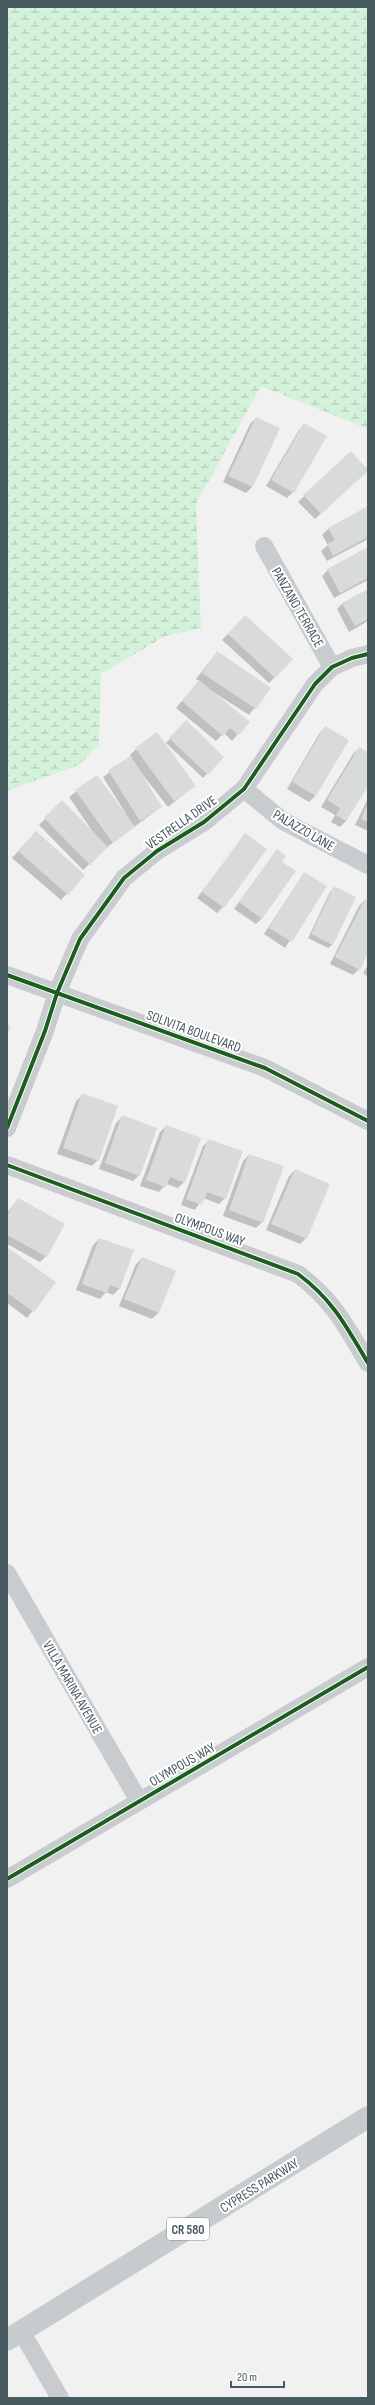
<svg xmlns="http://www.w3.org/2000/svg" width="375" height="2405" viewBox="0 0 375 2405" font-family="'Sofia Sans Condensed',sans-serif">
	<defs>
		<pattern id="wetland-marsh" width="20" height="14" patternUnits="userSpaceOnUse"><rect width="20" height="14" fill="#d4f2d9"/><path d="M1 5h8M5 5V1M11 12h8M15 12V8" fill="none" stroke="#aec7b3"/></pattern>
	</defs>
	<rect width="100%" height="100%" fill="#f2f1f1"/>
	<path fill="url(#wetland-marsh)" d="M 7,7 L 368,7 L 368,429 L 261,386 L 196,504 L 201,628 L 165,636 L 101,674 L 99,744 L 79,765 L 7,791 Z"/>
	<path fill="#0003" d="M 256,418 L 252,487 L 246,493 L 223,482 L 250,424 Z
		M 305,424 L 293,492 L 287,498 L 266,486 L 299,430 Z
		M 351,452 L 368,470 L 315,519 L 298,502 Z
		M 368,507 L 368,539 L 327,561 L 321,551 L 328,545 L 322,535 L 328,529 Z
		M 368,548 L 368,580 L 334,598 L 322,576 L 328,570 Z
		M 368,590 L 368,621 L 349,632 L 337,609 L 343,603 Z
		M 239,622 L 275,677 L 269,683 L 222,640 Z
		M 217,652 L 270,688 L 249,715 L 210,690 L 248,722 L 232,741 L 224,733 L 216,741 L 176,708 L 199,681 L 196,679 Z
		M 186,722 L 223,757 L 203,778 L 166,743 Z
		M 325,727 L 348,741 L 315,796 L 309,802 L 287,789 L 319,734 Z
		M 359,748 L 368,753 L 368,784 L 346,821 L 340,827 L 331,822 L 335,815 L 321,807 L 353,754 Z
		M 136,749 L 194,786 L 168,807 L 135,765 L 161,807 L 106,848 L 83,870 L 39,825 L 62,802 L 95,835 L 69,797 L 96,776 L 128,817 L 103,777 L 131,757 L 130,755 Z
		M 368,798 L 368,831 L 355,825 Z
		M 245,835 L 223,907 L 217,913 L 197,898 Z
		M 30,838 L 84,875 L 61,900 L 12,858 Z
		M 277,850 L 281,862 L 262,918 L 256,924 L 234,909 Z
		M 304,873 L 325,887 L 285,948 L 264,934 Z
		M 334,888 L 333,944 L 328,948 L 308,938 L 330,892 Z
		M 365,900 L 368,902 L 368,951 L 359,969 L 353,975 L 330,964 L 359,906 Z
		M 368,965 L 368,977 L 363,973 Z
		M 83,1095 L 98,1160 L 92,1166 L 57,1154 L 76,1101 Z
		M 122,1117 L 139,1175 L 133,1181 L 99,1169 L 116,1123 Z
		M 166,1126 L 184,1182 L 178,1188 L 166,1184 L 159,1192 L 140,1186 L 160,1132 Z
		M 209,1140 L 225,1198 L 219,1204 L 203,1198 L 195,1210 L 181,1205 L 203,1146 Z
		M 249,1155 L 262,1222 L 256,1228 L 223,1216 L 243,1161 Z
		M 295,1170 L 306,1238 L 300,1244 L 266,1230 L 289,1176 Z
		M 18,1199 L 63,1224 L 46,1256 L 40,1262 L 7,1244 L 7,1213 Z
		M 99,1239 L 132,1251 L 119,1289 L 113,1295 L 106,1292 L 100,1299 L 76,1290 L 93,1245 Z
		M 7,1248 L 55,1282 L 27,1318 L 7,1303 Z
		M 142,1258 L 175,1271 L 158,1313 L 152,1319 L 119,1306 L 136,1264 Z"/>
	<path fill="#d9dada" d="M 256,417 L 280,428 L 253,487 L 228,476 Z
		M 304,423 L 327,436 L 294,493 L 271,480 Z
		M 351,451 L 368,471 L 321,514 L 303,495 Z
		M 368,506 L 368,537 L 333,556 L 327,544 L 335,540 L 328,528 Z
		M 368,547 L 368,578 L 340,593 L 327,569 Z
		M 368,589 L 368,619 L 355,626 L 342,603 Z
		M 245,615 L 293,659 L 275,678 L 228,634 Z
		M 217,651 L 271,688 L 256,709 L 202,673 Z
		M 199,680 L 250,722 L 239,735 L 230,728 L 223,736 L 182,701 Z
		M 186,720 L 224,757 L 208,775 L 169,738 Z
		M 325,726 L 349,740 L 316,796 L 292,782 Z
		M 157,732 L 196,786 L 174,801 L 135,748 Z
		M 359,747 L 368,752 L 368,786 L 346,821 L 336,815 L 340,808 L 327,800 Z
		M 131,756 L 162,807 L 140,821 L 108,770 Z
		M 97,775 L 135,827 L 113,843 L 75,790 Z
		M 62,800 L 108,847 L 90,865 L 44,818 Z
		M 368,803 L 368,822 L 361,819 Z
		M 36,831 L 85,875 L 68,895 L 18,851 Z
		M 245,833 L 267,849 L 224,908 L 202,892 Z
		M 277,849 L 286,856 L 282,862 L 296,871 L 262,919 L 239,902 Z
		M 304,872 L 327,886 L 292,942 L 269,928 Z
		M 334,886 L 356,897 L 333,945 L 311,934 Z
		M 365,899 L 368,900 L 368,953 L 360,970 L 335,957 Z
		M 7,1024 L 11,1026 L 7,1035 Z
		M 82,1093 L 118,1106 L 99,1161 L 63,1148 Z
		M 122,1115 L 157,1128 L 140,1176 L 105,1163 Z
		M 166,1125 L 201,1138 L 185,1183 L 170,1177 L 166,1187 L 146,1180 Z
		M 208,1139 L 243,1151 L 226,1199 L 207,1192 L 202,1205 L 186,1199 Z
		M 249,1154 L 284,1166 L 263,1223 L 229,1210 Z
		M 295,1169 L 330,1184 L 307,1239 L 271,1224 Z
		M 18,1198 L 65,1224 L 47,1257 L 7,1235 L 7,1216 Z
		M 99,1238 L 134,1250 L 120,1289 L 110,1285 L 107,1293 L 82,1284 Z
		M 7,1247 L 56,1282 L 34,1312 L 7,1293 Z
		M 142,1257 L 176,1271 L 159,1313 L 124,1299 Z"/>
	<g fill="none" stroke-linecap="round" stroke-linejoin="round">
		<path stroke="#c8ccce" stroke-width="18" d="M 264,546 L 332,667
			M 244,789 L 283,821 L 368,865
			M 7,975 L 265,1068 L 368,1121
			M 7,1128 L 45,1031 L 57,993 L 80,939 L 124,878 L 157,851 L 204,822 L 244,789 L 315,684 L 332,667 L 352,658 L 368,654
			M 7,1165 L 298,1274 C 333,1300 346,1326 368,1363
			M 7,1573 L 139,1801
			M 7,1879 L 368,1667
			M 21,2331 L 60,2398"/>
		<path stroke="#c6cccd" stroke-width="22" d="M 7,2340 L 368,2117"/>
		<g stroke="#fff" stroke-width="6">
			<path id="cycleway" d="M 7,975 L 265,1068 L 368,1121
				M 7,1128 L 45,1031 L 57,993 L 80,939 L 124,878 L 157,851 L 204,822 L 244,789 L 315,684 L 332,667 L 352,658 L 368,654
				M 7,1165 L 298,1274 C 333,1300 346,1326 368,1363
				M 7,1879 L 368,1667"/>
		</g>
		<use href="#cycleway" stroke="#1b5e20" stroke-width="4"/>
	</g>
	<g text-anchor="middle" stroke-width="4" stroke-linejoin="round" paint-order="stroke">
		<rect fill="#fff" stroke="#7e8c90" stroke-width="1" x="167" y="2218" width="42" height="22" rx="3"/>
		<g font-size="13" font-weight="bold" fill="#475a60">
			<text x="188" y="2234">CR 580</text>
		</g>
		<g font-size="14" fill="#475a60" stroke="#fff">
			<text transform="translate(298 607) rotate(60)" y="5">PANZANO TERRACE</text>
			<text transform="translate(181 822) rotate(-35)" y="5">VESTRELLA DRIVE</text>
			<text transform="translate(304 830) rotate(30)" y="5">PALAZZO LANE</text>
			<text transform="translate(194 1031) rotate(20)" y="5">SOLIVITA BOULEVARD</text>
			<text transform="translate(210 1229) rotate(20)" y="5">OLYMPOUS WAY</text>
			<text transform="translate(73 1687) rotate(60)" y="5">VILLA MARINA AVENUE</text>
			<text transform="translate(182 1764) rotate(-30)" y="5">OLYMPOUS WAY</text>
			<text transform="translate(259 2185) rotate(-32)" y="5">CYPRESS PARKWAY</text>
		</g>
	</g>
	<rect width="375" height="2405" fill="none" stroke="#475a60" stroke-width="16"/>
	<path d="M231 2381v6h53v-6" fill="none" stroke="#475a60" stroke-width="2"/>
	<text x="237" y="2381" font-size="12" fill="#475a60" stroke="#ffffff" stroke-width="3" paint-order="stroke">20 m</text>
</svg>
